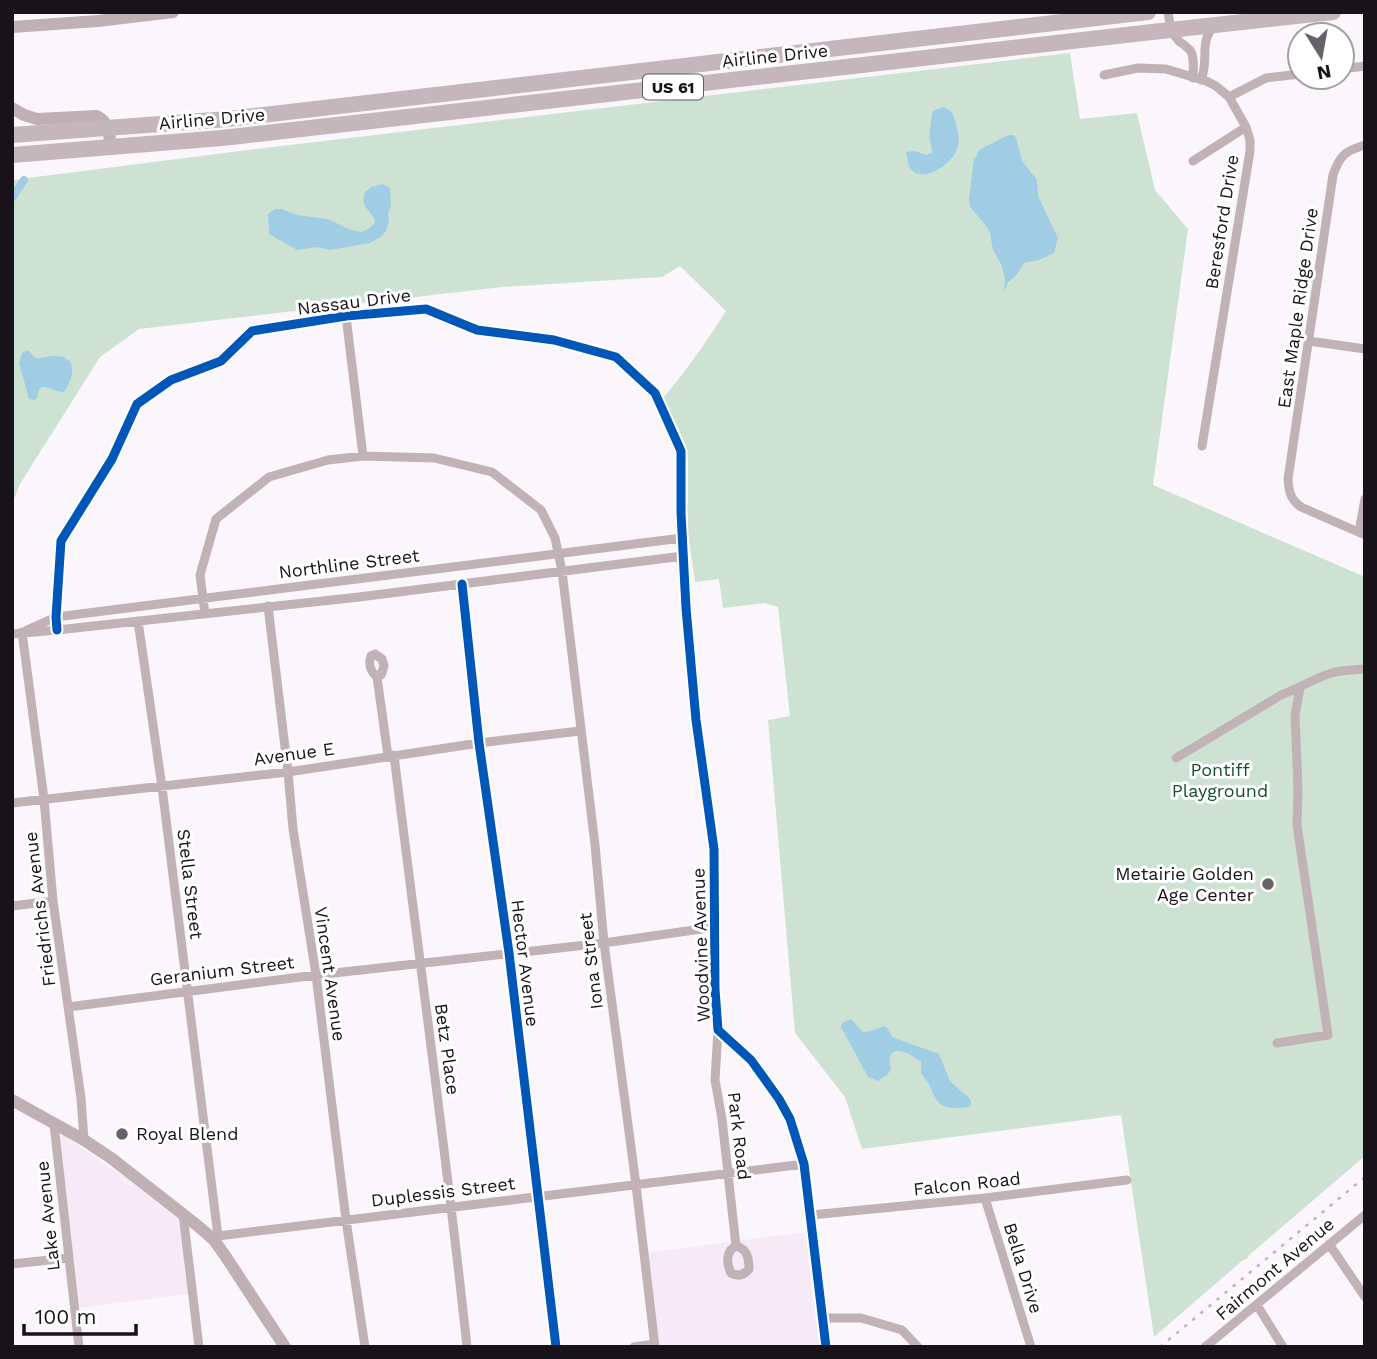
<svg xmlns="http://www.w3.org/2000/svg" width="1377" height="1359" viewBox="0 0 1377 1359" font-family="'Work Sans',sans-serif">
	<rect width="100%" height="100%" fill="#fbf6fb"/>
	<path fill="#f5eaf5" d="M 63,1135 L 120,1174 L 180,1220 L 190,1294 L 80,1308 L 59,1139 Z
		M 806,1232 L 820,1347 L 658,1347 L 648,1266 L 650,1252 Z"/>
	<path fill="#cee2d4" d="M 1070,53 L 1080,119 L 1137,113 L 1155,190 L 1188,229 L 1153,485 L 1365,577 L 1365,1156 L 1247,1257 L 1249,1258 L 1243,1260 L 1154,1337 L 1121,1115 L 862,1149 L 845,1097 L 795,1033 L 768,720 L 790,716 L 778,607 L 765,603 L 723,608 L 719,579 L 695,582 L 687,528 L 688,461 L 677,428 L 661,400 C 686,372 706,342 726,311 L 680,266 L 662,277 L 502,287 L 139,329 L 100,357 L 20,484 L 12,504 L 12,180 L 248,150 Z"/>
	<path fill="#a1cde4" d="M 943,107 C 952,111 954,114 956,124 C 958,134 961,140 956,151 C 951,164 923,185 910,168 C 908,165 907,157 906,152 L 915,151 L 926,155 L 932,153 C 932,149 931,145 930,141 C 929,136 931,116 933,111 Z
		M 1008,135 L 1014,135 L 1016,138 L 1022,161 L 1037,180 L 1038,196 L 1058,238 L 1054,253 L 1039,260 L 1024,263 L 1015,277 L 1008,282 L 1004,292 L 1005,278 L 1001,264 L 993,250 L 990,233 L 987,227 L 970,207 L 969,199 L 974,158 L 976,157 L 979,150 Z
		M 383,184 L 390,188 L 391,206 L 388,213 L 389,221 L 386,231 L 381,237 L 370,243 L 330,250 L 317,247 L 297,250 L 269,234 L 268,214 L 275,209 L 282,209 L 297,215 L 328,219 L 351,230 L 361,232 L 370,228 L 375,222 C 371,208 359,209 365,192 L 372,187 Z
		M 28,350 L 35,358 C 41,358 47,357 52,356 C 80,354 74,377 64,392 C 55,393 44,383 40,389 C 38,391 38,395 37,398 L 34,400 L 29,399 L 19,363 L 22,353 Z
		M 851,1019 L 863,1032 L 871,1031 L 884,1026 L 888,1029 L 892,1037 L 939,1054 L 950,1081 L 971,1100 L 971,1106 C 965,1108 961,1108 955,1108 C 930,1108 936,1087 921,1074 L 921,1062 C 915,1057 894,1043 890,1057 C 889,1061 891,1065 891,1069 L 888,1074 L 878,1081 L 868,1077 L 841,1027 L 842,1023 Z"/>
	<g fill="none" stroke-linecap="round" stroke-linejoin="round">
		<path stroke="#a1cde4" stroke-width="8" d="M 12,198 L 24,180"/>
		<path stroke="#c1b2b5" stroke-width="9" d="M 1168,12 C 1170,25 1171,34 1181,43 C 1182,43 1189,49 1190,50 C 1195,57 1193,69 1193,78
			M 1342,69 L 1365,66
			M 1104,75 L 1138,68 L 1166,69 L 1206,81 L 1216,86 L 1229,97 L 1246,127 L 1250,140 L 1250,151 L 1202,446
			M 1201,80 C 1210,57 1198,46 1214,25
			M 1229,97 L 1266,78 L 1300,74
			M 1365,145 C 1345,151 1340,155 1333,175 L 1288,479 C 1289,492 1290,499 1301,507 L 1365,535
			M 1193,161 L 1246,127
			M 346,316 L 363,456
			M 1309,341 L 1365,349
			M 1359,532 L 1365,499
			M 462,584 L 479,743 L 509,953 L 556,1347
			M 268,606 L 288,772 L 293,829 L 316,975 L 346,1220 L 365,1347
			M 205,614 L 200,575 L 216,519 L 269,477 L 328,460 L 363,456 L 434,458 L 492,472 L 541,510 L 555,538 L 562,571 L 595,845 L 604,943 L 636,1185 L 655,1347
			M 138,621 L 162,787 L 218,1236
			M 27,630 L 56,617 L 682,538
			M 57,630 L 56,617 L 61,541 L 112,459 L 137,404 L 171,380 L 221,361 L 252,331 L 346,316 L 426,309 L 477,330 L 554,340 L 616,357 L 655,393 L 681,451 L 681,513 L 686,608 L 696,720 L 714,849 L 715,989 L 718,1030 L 751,1060 L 779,1099 L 790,1119 L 804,1164 L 826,1347
			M 22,632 L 44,799 L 53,901 L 81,1098 L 84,1140
			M 12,634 L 57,630 L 359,597 L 683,556
			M 377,677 C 370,671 368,665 371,656 L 375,654 L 382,659 L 384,666 L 381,675 L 377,677 L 388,756
			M 394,755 C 418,952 446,1149 467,1347
			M 1176,758 L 1281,695 C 1300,688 1316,677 1335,672 C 1345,670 1355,670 1365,669
			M 12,803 L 288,772 L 479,743 L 580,731
			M 12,906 L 53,901
			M 68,1007 L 316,975 L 604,943 L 715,927
			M 718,1030 L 715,1080 L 722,1119 L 736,1246 C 747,1249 749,1258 749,1269 C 744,1275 738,1277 731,1273 C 726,1263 726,1251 736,1246
			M 1277,1043 L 1328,1035 L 1297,825 L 1298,788 L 1295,715 L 1300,688
			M 54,1124 L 79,1347
			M 985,1198 L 1031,1347
			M 183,1214 L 199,1347
			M 811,1215 L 985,1198 L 1127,1180
			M 215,1239 L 218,1236 L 804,1164
			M 1329,1244 L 1365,1297
			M 12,1264 L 68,1258
			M 1257,1305 L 1283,1347
			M 822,1318 L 861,1318 L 902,1330 L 918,1347
			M 634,1347 L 654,1344
			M 1205,1347 L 1365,1215"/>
		<path stroke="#c0b0b4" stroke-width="12" d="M 12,27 L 98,21 L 173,12
			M 12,108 L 24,115 L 37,119 L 97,116 C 109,122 109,134 111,147
			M 12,1100 L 84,1140 L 111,1158 L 198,1226 L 214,1240 L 226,1257 L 285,1347"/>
		<path stroke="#c5b6bc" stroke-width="16" d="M 12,135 L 228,119 L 1148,12
			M 12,155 L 222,138 L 1161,31 L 1333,12"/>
		<path stroke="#c0b6ba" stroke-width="2.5" stroke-dasharray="3.5 7" stroke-linecap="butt" d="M 1160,1347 L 1365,1177"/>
		<g stroke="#fff" stroke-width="13">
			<path id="cycleway" d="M 462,584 L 479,743 L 509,953 L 556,1347
				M 57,630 L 56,617 L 61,541 L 112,459 L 137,404 L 171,380 L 221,361 L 252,331 L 346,316 L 426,309 L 477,330 L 554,340 L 616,357 L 655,393 L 681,451 L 681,513 L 686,608 L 696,720 L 714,849 L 715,989 L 718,1030 L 751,1060 L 779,1099 L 790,1119 L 804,1164 L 826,1347"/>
		</g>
		<use href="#cycleway" stroke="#0057b8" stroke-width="9"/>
	</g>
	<g fill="#676268" stroke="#fff" stroke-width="2.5">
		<circle cx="1268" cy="884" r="7"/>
		<circle cx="122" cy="1134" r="7"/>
	</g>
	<g text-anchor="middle" stroke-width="6" stroke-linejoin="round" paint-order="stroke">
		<rect fill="#fff" stroke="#5d595e" stroke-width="2" x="643" y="74.5" width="60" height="25" rx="5"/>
		<g font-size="16" font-weight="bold" fill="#181219">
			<text x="673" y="93">US 61</text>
		</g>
		<g font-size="18" fill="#181219" stroke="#fff">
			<text transform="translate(775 56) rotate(-6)" y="6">Airline Drive</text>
			<text transform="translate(212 119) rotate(-5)" y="6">Airline Drive</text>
			<text transform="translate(1222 222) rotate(-81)" y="6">Beresford Drive</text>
			<text transform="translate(354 302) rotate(-7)" y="6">Nassau Drive</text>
			<text transform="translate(1298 308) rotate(-82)" y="6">East Maple Ridge Drive</text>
			<text transform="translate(349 564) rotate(-7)" y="6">Northline Street</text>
			<text transform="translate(294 754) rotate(-8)" y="6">Avenue E</text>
			<text transform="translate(190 884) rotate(83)" y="6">Stella Street</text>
			<text transform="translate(40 909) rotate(-97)" y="6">Friedrichs Avenue</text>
			<text transform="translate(701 945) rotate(-92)" y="6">Woodvine Avenue</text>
			<text transform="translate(591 961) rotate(-97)" y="6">Iona Street</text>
			<text transform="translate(525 963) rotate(83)" y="6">Hector Avenue</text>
			<text transform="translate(222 971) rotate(-7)" y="6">Geranium Street</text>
			<text transform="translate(330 974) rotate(82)" y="6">Vincent Avenue</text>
			<text transform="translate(447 1049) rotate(82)" y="6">Betz Place</text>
			<text transform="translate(739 1136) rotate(83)" y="6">Park Road</text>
			<text transform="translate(967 1184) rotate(-6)" y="6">Falcon Road</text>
			<text transform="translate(443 1192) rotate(-7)" y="6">Duplessis Street</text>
			<text transform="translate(48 1216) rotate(-96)" y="6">Lake Avenue</text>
			<text transform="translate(1023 1268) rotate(73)" y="6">Bella Drive</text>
			<text transform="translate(1275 1269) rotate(-40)" y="6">Fairmont Avenue</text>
		</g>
		<g font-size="18" fill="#14512c" stroke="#fff">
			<text x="1220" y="776">Pontiff<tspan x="1220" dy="21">Playground</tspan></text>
		</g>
		<g font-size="18" fill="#181219" stroke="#fff" text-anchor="end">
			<text x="1254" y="880">Metairie Golden<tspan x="1254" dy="21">Age Center</tspan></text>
			<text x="136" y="1140" text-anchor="start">Royal Blend</text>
		</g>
	</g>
	<rect width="1377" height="1359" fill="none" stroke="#181219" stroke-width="28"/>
	<g transform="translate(1321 56) rotate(169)"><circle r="33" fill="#ffffff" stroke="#a3a0a3" stroke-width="2"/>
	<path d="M0-5L12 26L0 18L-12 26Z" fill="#676268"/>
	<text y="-10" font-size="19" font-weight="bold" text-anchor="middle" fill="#181219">N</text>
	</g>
	<path d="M24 1324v10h112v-10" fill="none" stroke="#181219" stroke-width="3.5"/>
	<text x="35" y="1324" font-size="21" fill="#181219" stroke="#ffffff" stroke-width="5" paint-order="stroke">100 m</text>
</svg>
